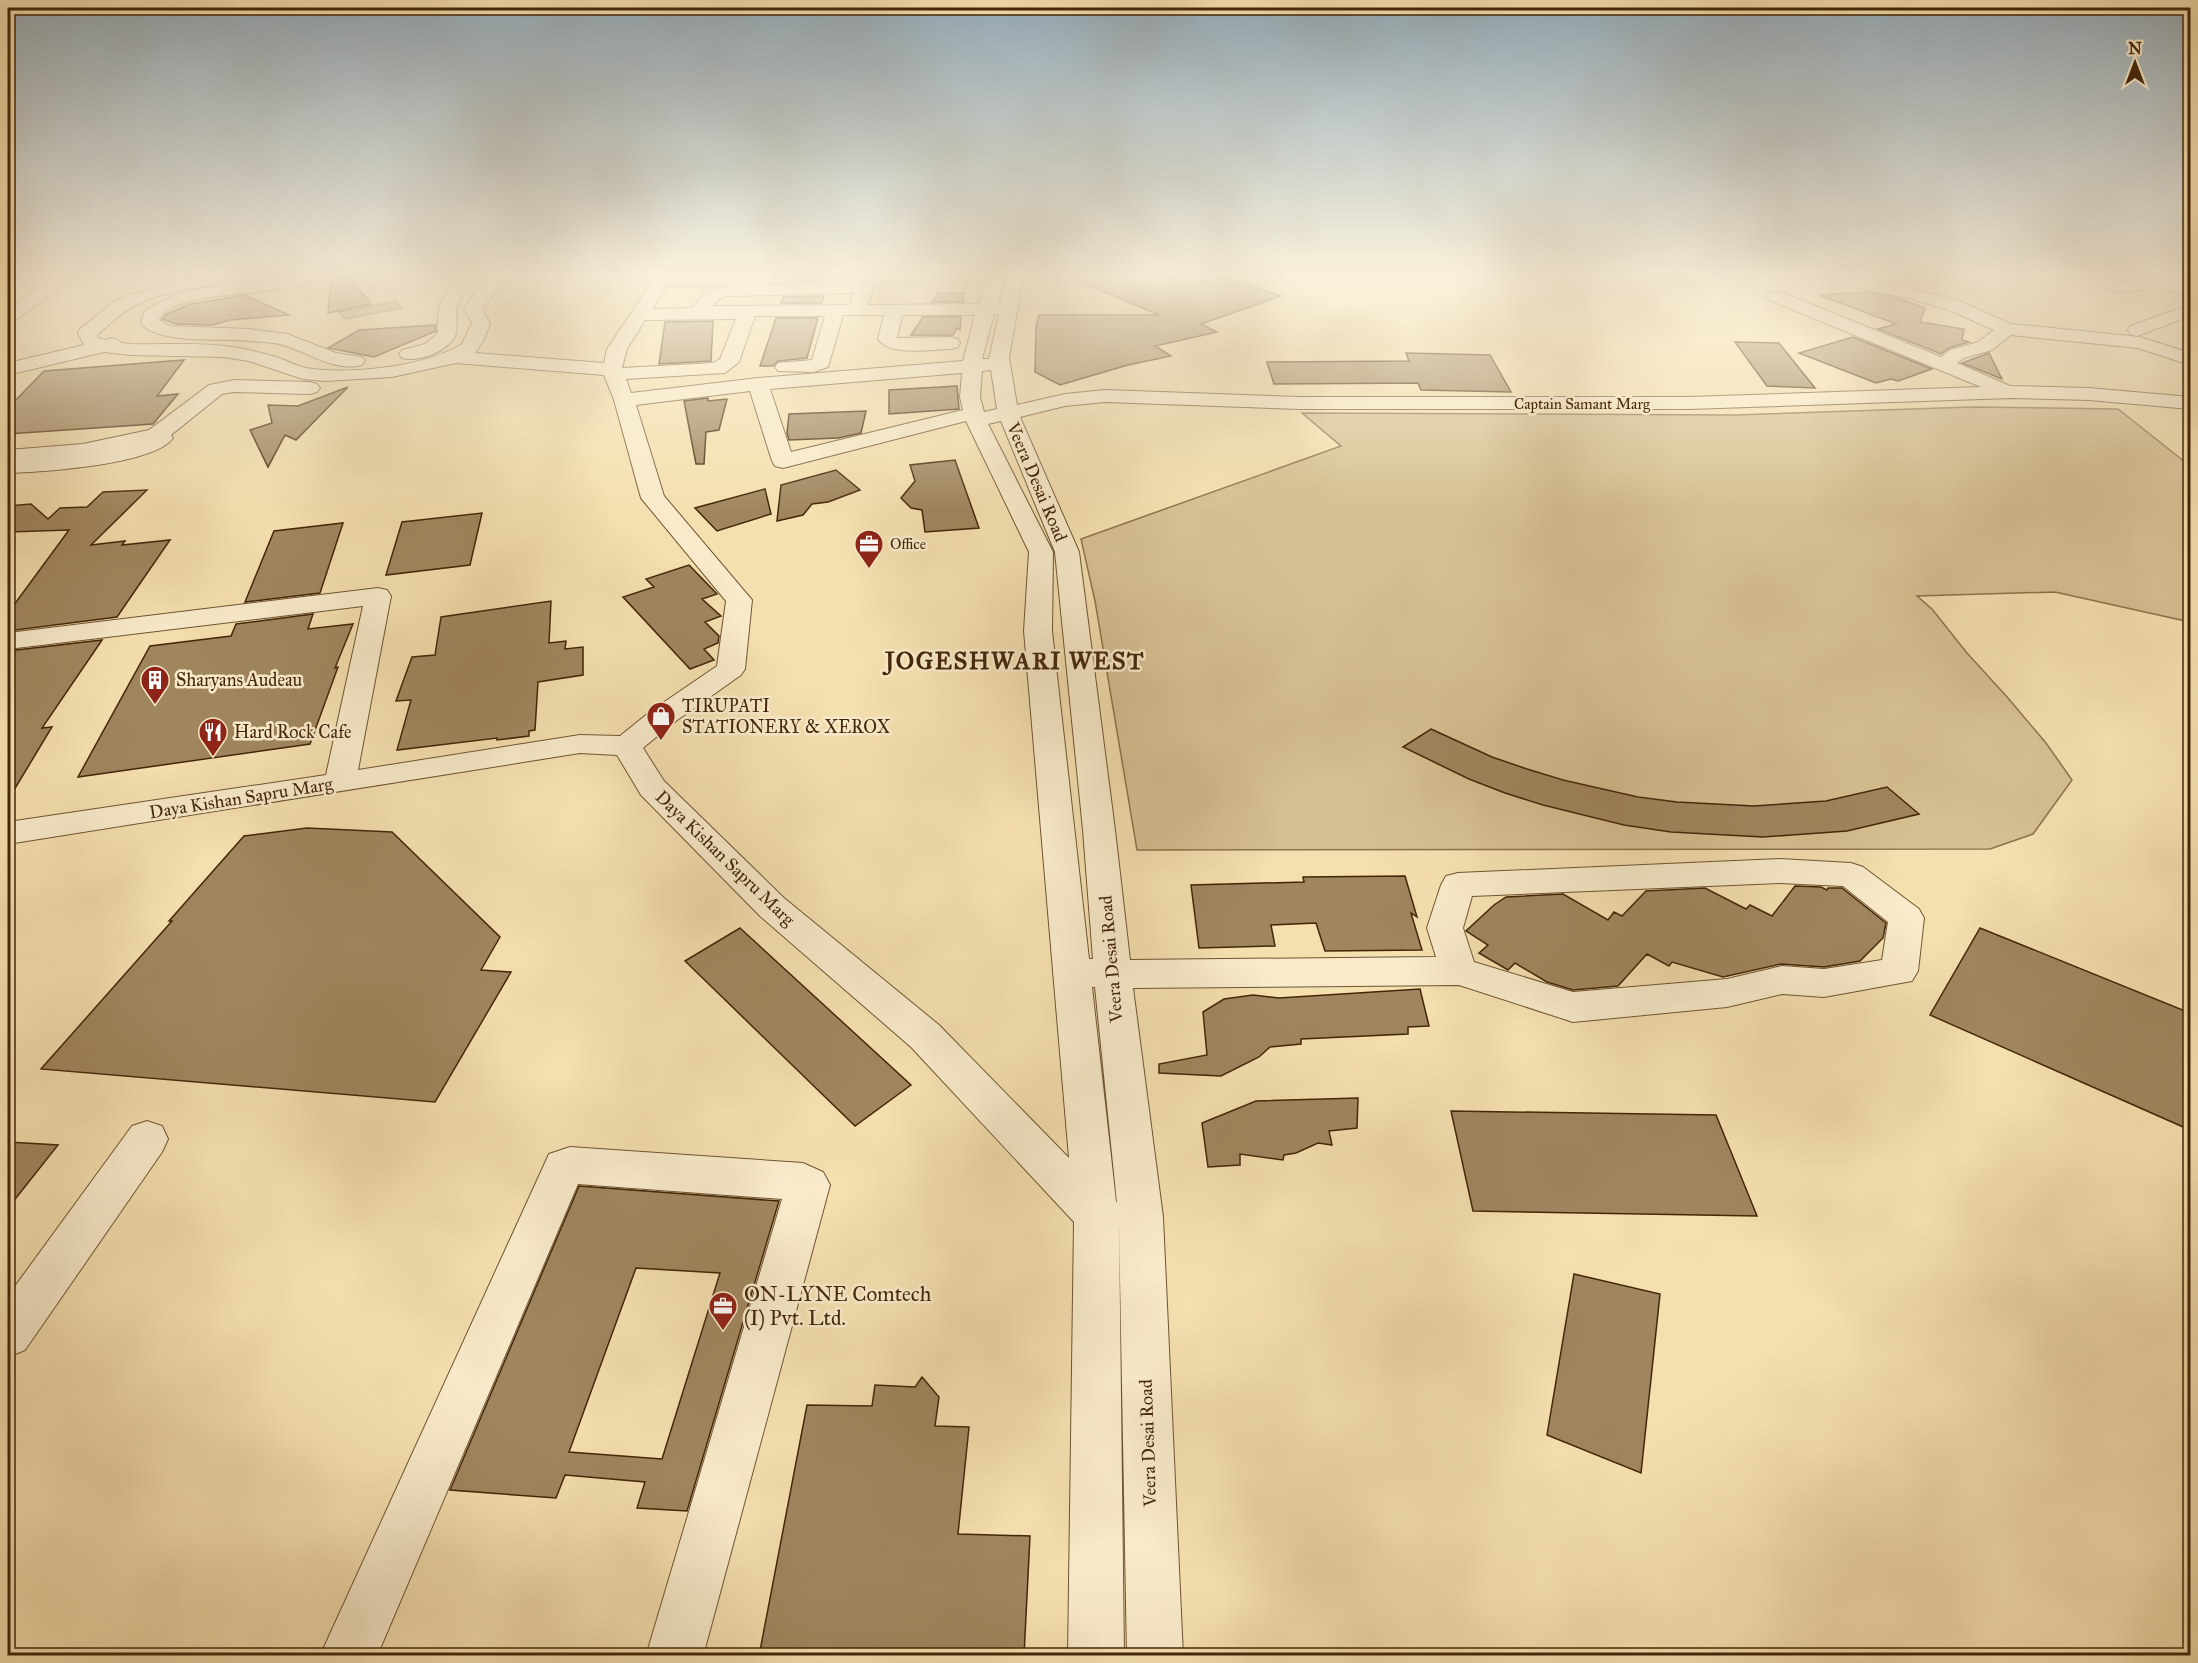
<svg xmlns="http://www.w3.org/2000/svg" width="2198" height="1663" viewBox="0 0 2198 1663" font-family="'IM FELL Great Primer',serif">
	<rect width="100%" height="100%" fill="#f4dfae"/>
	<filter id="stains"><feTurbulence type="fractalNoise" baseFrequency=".00333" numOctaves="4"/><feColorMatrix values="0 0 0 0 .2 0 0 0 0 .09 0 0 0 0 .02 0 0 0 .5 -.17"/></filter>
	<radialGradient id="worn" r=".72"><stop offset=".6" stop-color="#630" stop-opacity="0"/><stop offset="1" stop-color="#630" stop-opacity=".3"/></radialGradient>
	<path fill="#d6c092" stroke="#8c734e" stroke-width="1.5" d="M 667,278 L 969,278 L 966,284 L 668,287 L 665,284 Z
		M 1971,407 L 2118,409 L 2190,466 L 2190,622 L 2055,592 L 1917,596 L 1932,609 L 1967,653 L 2008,698 L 2046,743 L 2072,780 L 2033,834 L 1990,849 L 1137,850 L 1095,601 L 1081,539 L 1341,446 L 1302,413 L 1735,415 Z"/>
	<path fill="#b8a076" stroke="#896f4a" stroke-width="1.5" d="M 396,301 L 402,308 L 345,319 L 339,312 Z"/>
	<path fill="#9f865f" stroke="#432609" stroke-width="1.5" fill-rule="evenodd" d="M 331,278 L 350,278 L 371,304 L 328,313 Z
		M 1072,278 L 1187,278 L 1200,282 L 1215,278 L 1228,278 L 1281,296 L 1201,324 L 1217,332 L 1155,346 L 1171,356 L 1128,365 L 1060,385 L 1035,372 L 1036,326 L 1039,315 L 1159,315 Z
		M 1866,292 L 1894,297 L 1925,308 L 1920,322 L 1964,329 L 1962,340 L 1969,342 L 1949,348 L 1941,354 L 1878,329 L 1896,324 L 1819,295 Z
		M 938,293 L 964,293 L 963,302 L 932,302 Z
		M 245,295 L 289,315 L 230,320 L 213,325 L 176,324 L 162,319 L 167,314 L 190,304 Z
		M 824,296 L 822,303 L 781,303 L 783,297 Z
		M 923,317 L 961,317 L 960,330 L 957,328 L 953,335 L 911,335 Z
		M 776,318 L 818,318 L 807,358 L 778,361 L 773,366 L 760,366 Z
		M 713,321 L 711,361 L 659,364 L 665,322 Z
		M 435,325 L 436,331 L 374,357 L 328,348 L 359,330 Z
		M 1853,337 L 1932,369 L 1898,381 L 1891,379 L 1876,383 L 1799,353 Z
		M 1735,342 L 1779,343 L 1815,388 L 1767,386 Z
		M 1406,353 L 1490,355 L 1511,392 L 1421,390 L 1418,383 L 1274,384 L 1267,362 L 1409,361 Z
		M 1989,353 L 2002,379 L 1962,363 Z
		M 184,360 L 157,396 L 178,394 L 153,424 L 8,434 L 8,408 L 44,371 Z
		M 957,386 L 959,409 L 889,414 L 889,390 Z
		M 348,387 L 296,440 L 285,435 L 268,467 L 250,430 L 272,423 L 268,405 L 298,406 Z
		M 708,398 L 708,401 L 727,399 L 719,430 L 706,432 L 704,464 L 696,464 L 684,401 Z
		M 866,411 L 861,433 L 838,438 L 789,440 L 787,433 L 789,414 Z
		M 955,460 L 979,528 L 925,532 L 922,510 L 911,508 L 901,498 L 915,481 L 910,465 Z
		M 836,470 L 860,490 L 828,502 L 812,504 L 803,515 L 777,521 L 781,485 Z
		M 765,489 L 771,514 L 717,531 L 695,508 Z
		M 147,490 L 91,545 L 125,541 L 122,545 L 170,540 L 117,617 L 8,631 L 8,613 L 69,530 L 8,532 L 8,506 L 31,504 L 48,519 L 60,508 L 87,507 L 103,492 Z
		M 482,513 L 470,565 L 386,575 L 402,522 Z
		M 343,523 L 320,593 L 245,602 L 274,531 Z
		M 689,565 L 717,594 L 702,599 L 721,616 L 705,622 L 719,636 L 718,643 L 704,649 L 714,660 L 690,669 L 623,597 L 654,587 L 646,579 Z
		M 551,601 L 549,643 L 566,641 L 565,649 L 583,647 L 583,675 L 538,682 L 535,730 L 529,731 L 529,736 L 497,740 L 497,738 L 397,750 L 411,700 L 396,701 L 412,657 L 435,655 L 441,617 Z
		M 313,614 L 308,629 L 353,624 L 335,668 L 338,667 L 310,744 L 78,777 L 150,646 L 231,636 L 236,624 Z
		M 102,640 L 42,728 L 52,727 L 8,800 L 8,651 Z
		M 1431,729 L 1492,757 L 1527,769 L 1563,780 L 1638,797 L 1677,802 L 1754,806 L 1826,801 L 1887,787 L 1919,814 L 1847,831 L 1763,837 L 1671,832 L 1624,825 L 1543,805 L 1505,793 L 1469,779 L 1403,747 Z
		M 307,828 L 392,832 L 500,937 L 481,970 L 511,972 L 435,1102 L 41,1069 L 172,921 L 169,921 L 244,836 Z
		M 1405,876 L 1417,917 L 1411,913 L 1422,950 L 1325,951 L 1316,923 L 1271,925 L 1275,946 L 1199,948 L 1191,885 L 1304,882 L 1303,877 Z
		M 1795,886 L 1821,887 L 1827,890 L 1828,888 L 1842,888 L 1886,923 L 1883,938 L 1860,961 L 1824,967 L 1781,964 L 1723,977 L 1672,962 L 1669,966 L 1647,954 L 1618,986 L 1573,990 L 1547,982 L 1515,963 L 1508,970 L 1479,953 L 1488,945 L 1466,931 L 1494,905 L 1506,897 L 1563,894 L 1608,920 L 1614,912 L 1622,916 L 1646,891 L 1705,888 L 1746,909 L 1750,905 L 1772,916 Z
		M 740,928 L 911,1085 L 855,1126 L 685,961 Z
		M 1980,928 L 2190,1013 L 2190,1130 L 1930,1015 Z
		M 1420,989 L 1429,1026 L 1408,1027 L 1408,1034 L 1301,1039 L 1301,1044 L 1270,1047 L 1259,1057 L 1221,1076 L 1159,1073 L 1159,1064 L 1207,1055 L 1203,1012 L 1224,999 L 1253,995 L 1279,998 Z
		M 1358,1098 L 1357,1128 L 1329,1131 L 1332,1145 L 1318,1143 L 1296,1153 L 1284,1155 L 1283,1160 L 1240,1154 L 1240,1165 L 1208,1167 L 1202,1123 L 1256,1101 Z
		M 1451,1111 L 1716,1115 L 1757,1216 L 1473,1211 Z
		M 8,1142 L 58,1145 L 8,1208 Z
		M 579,1186 L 779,1201 L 687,1511 L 637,1508 L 645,1482 L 565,1475 L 556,1498 L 450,1490 ZM 636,1268 L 720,1273 L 662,1459 L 569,1452 Z
		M 1574,1274 L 1660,1294 L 1641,1473 L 1547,1435 Z
		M 922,1377 L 939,1397 L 935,1426 L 969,1427 L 958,1534 L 1030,1536 L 1024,1656 L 759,1656 L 807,1405 L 872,1406 L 875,1385 L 915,1387 Z"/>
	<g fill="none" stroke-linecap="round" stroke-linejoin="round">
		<g stroke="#6f5432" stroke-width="2">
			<path id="minor" d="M 55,278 L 75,278 L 14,321 L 8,322 L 8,309 Z
				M 194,278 L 248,278 L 245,282 L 239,283 C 201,286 158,290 126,311 C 115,318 107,327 97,335 L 98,338 L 105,340 L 113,338 L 122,343 L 131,344 C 165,345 198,342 232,347 C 247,349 262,353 276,357 C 286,360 296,366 306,368 C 349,375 425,367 462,344 L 472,323 L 464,309 L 476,291 L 492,278 L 513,278 L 493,295 L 482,309 L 490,323 L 484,340 L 475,353 L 604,363 L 607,349 L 655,278 L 672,278 L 652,309 L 692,308 L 706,292 L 725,286 L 864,283 L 870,284 L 873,288 L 868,305 L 979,304 L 987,278 L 1004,278 L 997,304 L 1001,304 L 1007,278 L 1023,278 L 1009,358 L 1017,405 L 1065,394 L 1105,390 L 1299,397 L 1689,397 L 1981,387 L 1769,300 L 1766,296 L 1769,292 L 1781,292 L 1941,357 L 1950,350 L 1978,342 L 1994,330 L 1947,309 L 1908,298 L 1828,282 L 1825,278 L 1859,278 L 1910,288 L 1959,301 L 2011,324 L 2140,337 L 2190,353 L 2190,365 L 2138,348 L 2011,335 L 1992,350 L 1964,358 L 1957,363 L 2010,386 L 2089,388 L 2190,397 L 2190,409 L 2089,400 L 2011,398 L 1689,409 L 1299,409 L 1105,402 L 1065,406 L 1020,417 L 1079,552 L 1115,830 L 1130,960 L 1436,957 L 1427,928 L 1441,885 L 1446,876 L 1458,873 L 1780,859 L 1851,863 L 1863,867 L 1919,909 L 1924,918 L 1918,971 L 1912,981 L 1824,997 L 1782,994 L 1727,1007 L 1573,1022 L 1459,985 L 1133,988 L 1163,1217 L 1183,1656 L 1127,1656 L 1119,1224 L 1124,1656 L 1068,1656 L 1074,1222 L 911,1047 L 760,916 L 641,795 L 617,755 L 580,753 L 8,844 L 8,822 L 326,775 L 363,606 L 8,649 L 8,633 L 378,588 L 387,590 L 391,596 L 358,770 L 580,735 L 620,736 L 651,711 L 717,666 L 726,601 L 641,498 L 614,400 L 604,375 L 456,363 L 392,377 L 325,381 L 303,379 L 249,361 L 224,357 L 131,355 L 104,352 L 8,375 L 8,363 L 84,345 L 78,333 L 80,329 L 114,302 L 129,295 ZM 854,293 L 850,305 L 713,306 L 718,300 L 727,296 ZM 994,314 L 999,314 L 989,359 L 982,359 ZM 843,315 L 884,315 L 878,339 C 890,357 931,349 951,349 L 958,347 L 960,343 L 958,339 L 951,337 L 897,338 L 902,315 L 975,315 L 963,361 L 758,378 L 631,393 L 626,379 L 725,373 L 739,362 L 755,316 L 825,316 L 812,360 L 778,363 L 775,367 L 778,371 L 814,372 L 828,367 ZM 736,319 L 720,359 L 713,363 L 622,368 L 627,349 L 645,320 ZM 991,370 L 997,409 L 984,412 L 980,397 L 982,371 ZM 962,373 L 960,397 L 963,410 L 791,452 L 770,389 ZM 750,391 L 772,461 L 775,466 L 783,468 L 966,421 L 1029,552 L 1024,631 L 1069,1158 L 939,1025 L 784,898 L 664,781 L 643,748 L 673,723 L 741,675 L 745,669 L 752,600 L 664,496 L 636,405 ZM 1001,421 L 1055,552 L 1083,830 L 1093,959 L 1089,959 L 1052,631 L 1053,552 L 988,424 ZM 1780,883 L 1843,886 L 1888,922 L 1882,960 L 1824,969 L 1782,966 L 1727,979 L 1573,992 L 1474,962 L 1463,928 L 1472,896 ZM 1092,987 L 1095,987 L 1117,1203 L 1116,1201 Z
				M 285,278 L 322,278 L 319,282 C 301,286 282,289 264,291 C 239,295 171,295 159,320 L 170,326 L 249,329 L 287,334 L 336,353 L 362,357 L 365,361 L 362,365 C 333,372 310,353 283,345 C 273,342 262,342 251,341 C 226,338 156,345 141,323 L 144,312 C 186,282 236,286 285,278 Z
				M 459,278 L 478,278 C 471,287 462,293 458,304 C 454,314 459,328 455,336 C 447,352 419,362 402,358 L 399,354 L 402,350 L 425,344 L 438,333 C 436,310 442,293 459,278 Z
				M 2083,278 L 2109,278 L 2121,282 L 2158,278 L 2190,286 L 2190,296 L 2158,288 L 2120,292 L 2086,282 Z
				M 2190,305 L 2190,316 L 2137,336 L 2130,334 L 2128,330 L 2130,326 Z
				M 234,380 L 310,382 L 317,384 L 320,388 L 317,392 L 310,394 L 234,392 L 222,394 L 171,435 L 173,438 C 154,465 41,472 8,473 L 8,450 L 83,444 L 149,430 L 209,385 Z
				M 147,1121 L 162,1126 L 168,1139 L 162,1152 L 25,1350 L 8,1357 L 8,1296 L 132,1126 Z
				M 570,1147 L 803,1163 L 823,1172 L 830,1185 L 703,1656 L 646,1656 L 782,1199 L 578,1184 L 377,1656 L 320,1656 L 549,1154 Z"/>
		</g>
		<use href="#minor" fill="#f8eaca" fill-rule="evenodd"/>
	</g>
	<linearGradient id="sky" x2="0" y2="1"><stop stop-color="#95acba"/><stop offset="0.54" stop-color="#faf1db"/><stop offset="1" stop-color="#faf1db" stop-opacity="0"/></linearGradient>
	<rect width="2198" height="511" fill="url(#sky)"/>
	<defs>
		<g id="office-pin" transform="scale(1.5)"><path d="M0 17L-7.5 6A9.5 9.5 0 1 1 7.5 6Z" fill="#8f2418" stroke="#f8eaca"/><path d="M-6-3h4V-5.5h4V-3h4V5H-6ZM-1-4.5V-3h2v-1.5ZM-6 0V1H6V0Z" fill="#fff"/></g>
		<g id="building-pin" transform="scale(1.5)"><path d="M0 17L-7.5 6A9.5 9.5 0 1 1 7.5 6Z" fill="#8f2418" stroke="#f8eaca"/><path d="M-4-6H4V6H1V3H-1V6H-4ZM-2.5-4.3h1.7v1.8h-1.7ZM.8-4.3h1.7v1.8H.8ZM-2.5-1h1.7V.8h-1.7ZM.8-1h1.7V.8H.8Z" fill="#fff"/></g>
		<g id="shop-pin" transform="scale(1.5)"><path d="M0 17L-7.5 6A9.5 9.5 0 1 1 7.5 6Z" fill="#8f2418" stroke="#f8eaca"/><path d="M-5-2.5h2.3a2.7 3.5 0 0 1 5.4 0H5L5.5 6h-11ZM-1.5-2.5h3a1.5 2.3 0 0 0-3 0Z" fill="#fff"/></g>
		<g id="restaurant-pin" transform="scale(1.5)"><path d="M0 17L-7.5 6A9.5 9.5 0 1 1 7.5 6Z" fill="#8f2418" stroke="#f8eaca"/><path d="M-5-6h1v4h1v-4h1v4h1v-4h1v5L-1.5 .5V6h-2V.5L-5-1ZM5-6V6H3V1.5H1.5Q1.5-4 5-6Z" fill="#fff"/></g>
	</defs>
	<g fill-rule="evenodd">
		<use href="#office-pin" x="869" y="544"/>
		<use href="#building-pin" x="155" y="680"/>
		<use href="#shop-pin" x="661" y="716"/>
		<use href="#restaurant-pin" x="213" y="732"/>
		<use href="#office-pin" x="723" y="1306"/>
	</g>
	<g text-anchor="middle" stroke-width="5" stroke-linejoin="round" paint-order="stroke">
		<g font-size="15" fill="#432609" stroke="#f8eaca">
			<text x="1582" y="409">Captain Samant Marg</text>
		</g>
		<g font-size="15" fill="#432609" stroke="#f8eaca" text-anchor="start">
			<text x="890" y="549">Office</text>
		</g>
		<g font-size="18" fill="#432609" stroke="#f8eaca">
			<text transform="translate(1037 482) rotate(67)" y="6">Veera Desai Road</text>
			<text transform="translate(241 798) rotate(-9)" y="6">Daya Kishan Sapru Marg</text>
			<text transform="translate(725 858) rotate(44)" y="6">Daya Kishan Sapru Marg</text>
			<text transform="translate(1111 959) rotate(-95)" y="6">Veera Desai Road</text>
			<text transform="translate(1148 1443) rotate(-92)" y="6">Veera Desai Road</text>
		</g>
		<g font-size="18" fill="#432609" stroke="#f8eaca" text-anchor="start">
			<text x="176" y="686">Sharyans Audeau</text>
			<text x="682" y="712">TIRUPATI<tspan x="682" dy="21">STATIONERY &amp; XEROX</tspan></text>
			<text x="234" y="738">Hard Rock Cafe</text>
		</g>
		<g font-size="21" fill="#432609" stroke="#f8eaca" text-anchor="start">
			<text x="744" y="1301">ON-LYNE Comtech<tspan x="744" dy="24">(I) Pvt. Ltd.</tspan></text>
		</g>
		<g font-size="24" font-weight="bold" letter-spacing="1.5" fill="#432609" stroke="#f8eaca">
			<text x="1015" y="669">JOGESHWARI WEST</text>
		</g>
	</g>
	<rect width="2198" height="1663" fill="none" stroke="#f4dfae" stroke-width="30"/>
	<rect x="9" y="9" width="2180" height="1645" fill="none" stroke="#432609" stroke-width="3"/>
	<rect x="15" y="15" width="2168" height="1633" fill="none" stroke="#432609" stroke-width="1.5"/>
	<g transform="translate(2135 63)" stroke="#f8eaca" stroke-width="4.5" paint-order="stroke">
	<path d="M0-4.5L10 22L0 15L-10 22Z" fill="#432609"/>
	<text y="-9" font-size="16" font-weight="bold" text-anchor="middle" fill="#432609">N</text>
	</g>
	<rect width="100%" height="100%" filter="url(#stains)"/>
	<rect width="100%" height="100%" fill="url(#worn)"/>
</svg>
